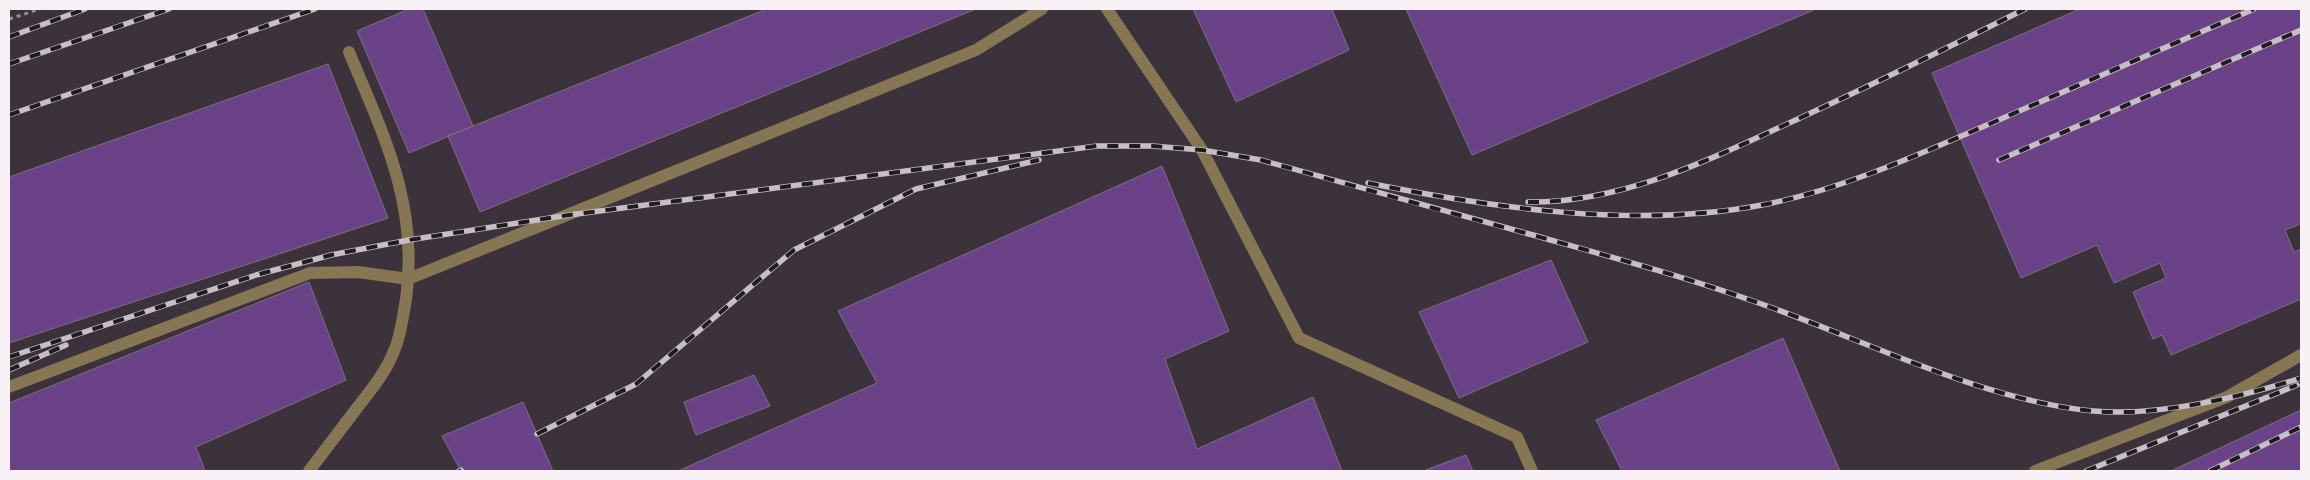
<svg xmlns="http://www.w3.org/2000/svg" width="2310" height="480" viewBox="0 0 2310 480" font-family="Helvetica,sans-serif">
	<rect width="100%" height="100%" fill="#3b323b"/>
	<path fill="#6b4288" stroke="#78727e" d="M 409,9 L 423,9 L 473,126 L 409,153 L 357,31 Z
		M 767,9 L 976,9 L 480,212 L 448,136 Z
		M 1193,9 L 1332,9 L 1349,50 L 1236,102 Z
		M 1406,9 L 1816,9 L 1472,155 Z
		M 2080,9 L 2301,9 L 2301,224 L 2285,230 L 2294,252 L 2301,249 L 2301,299 L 2171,355 L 2162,335 L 2153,339 L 2133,292 L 2166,278 L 2160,263 L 2114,283 L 2097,245 L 2021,278 L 1932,73 Z
		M 328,64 L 388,218 L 9,343 L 9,177 Z
		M 1162,166 L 1229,331 L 1165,359 L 1197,449 L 1313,397 L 1342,471 L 678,471 L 877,383 L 838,311 Z
		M 1551,260 L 1588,342 L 1459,398 L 1419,312 Z
		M 309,282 L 346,380 L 196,447 L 205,471 L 9,471 L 9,403 Z
		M 1783,338 L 1840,471 L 1622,471 L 1596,420 Z
		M 754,375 L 770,406 L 696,435 L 684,402 Z
		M 523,402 L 553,471 L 461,471 L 442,436 Z
		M 2301,410 L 2301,471 L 2171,471 Z
		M 1466,455 L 1473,471 L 1423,471 Z"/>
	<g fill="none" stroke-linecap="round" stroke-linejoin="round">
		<path stroke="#968e95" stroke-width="3" stroke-dasharray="4 4" stroke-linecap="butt" d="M 9,19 L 40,9"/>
		<path stroke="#877654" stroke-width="12" d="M 1107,9 L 1202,150 L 1299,338 L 1517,437 L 1532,471
			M 9,387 L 310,273 L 358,272 L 408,279 L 976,50 L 1042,9
			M 309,471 C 325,450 341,429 357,408 C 371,390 386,372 394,351 C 401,335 403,316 406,299 C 419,205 384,136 349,52
			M 2035,471 L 2227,397 L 2301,355"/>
		<g stroke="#c6bfc5" stroke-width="5.5">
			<path id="rail" d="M 9,37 L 85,9
				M 9,64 L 169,9
				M 9,115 L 315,9
				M 1999,160 L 2301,30
				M 1368,183 C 1493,208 1636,229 1762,205 C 1842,190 1919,154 1994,122 C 2081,84 2168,46 2254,9
				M 1528,202 C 1625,203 1715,157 1800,118 C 1876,83 1951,46 2025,9
				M 9,357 L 256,275 L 331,255 L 409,240 L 569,215 L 1097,146 L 1152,146 L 1202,150 L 1261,160 C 1350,185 1439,210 1529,234 C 1604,255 1679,275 1753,301 C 1861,338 1979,400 2093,411 C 2157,417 2241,397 2301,378
				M 9,370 L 66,345
				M 537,434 L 636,384 L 794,250 L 916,189 L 1039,160
				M 459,471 L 461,470
				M 2086,471 L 2297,385
				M 2210,471 L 2301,427"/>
		</g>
		<use href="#rail" stroke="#1f1b1f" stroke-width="4" stroke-dasharray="11" stroke-linecap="butt"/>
	</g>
	<rect width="2310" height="480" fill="none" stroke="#f8f2f7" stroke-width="20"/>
</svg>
